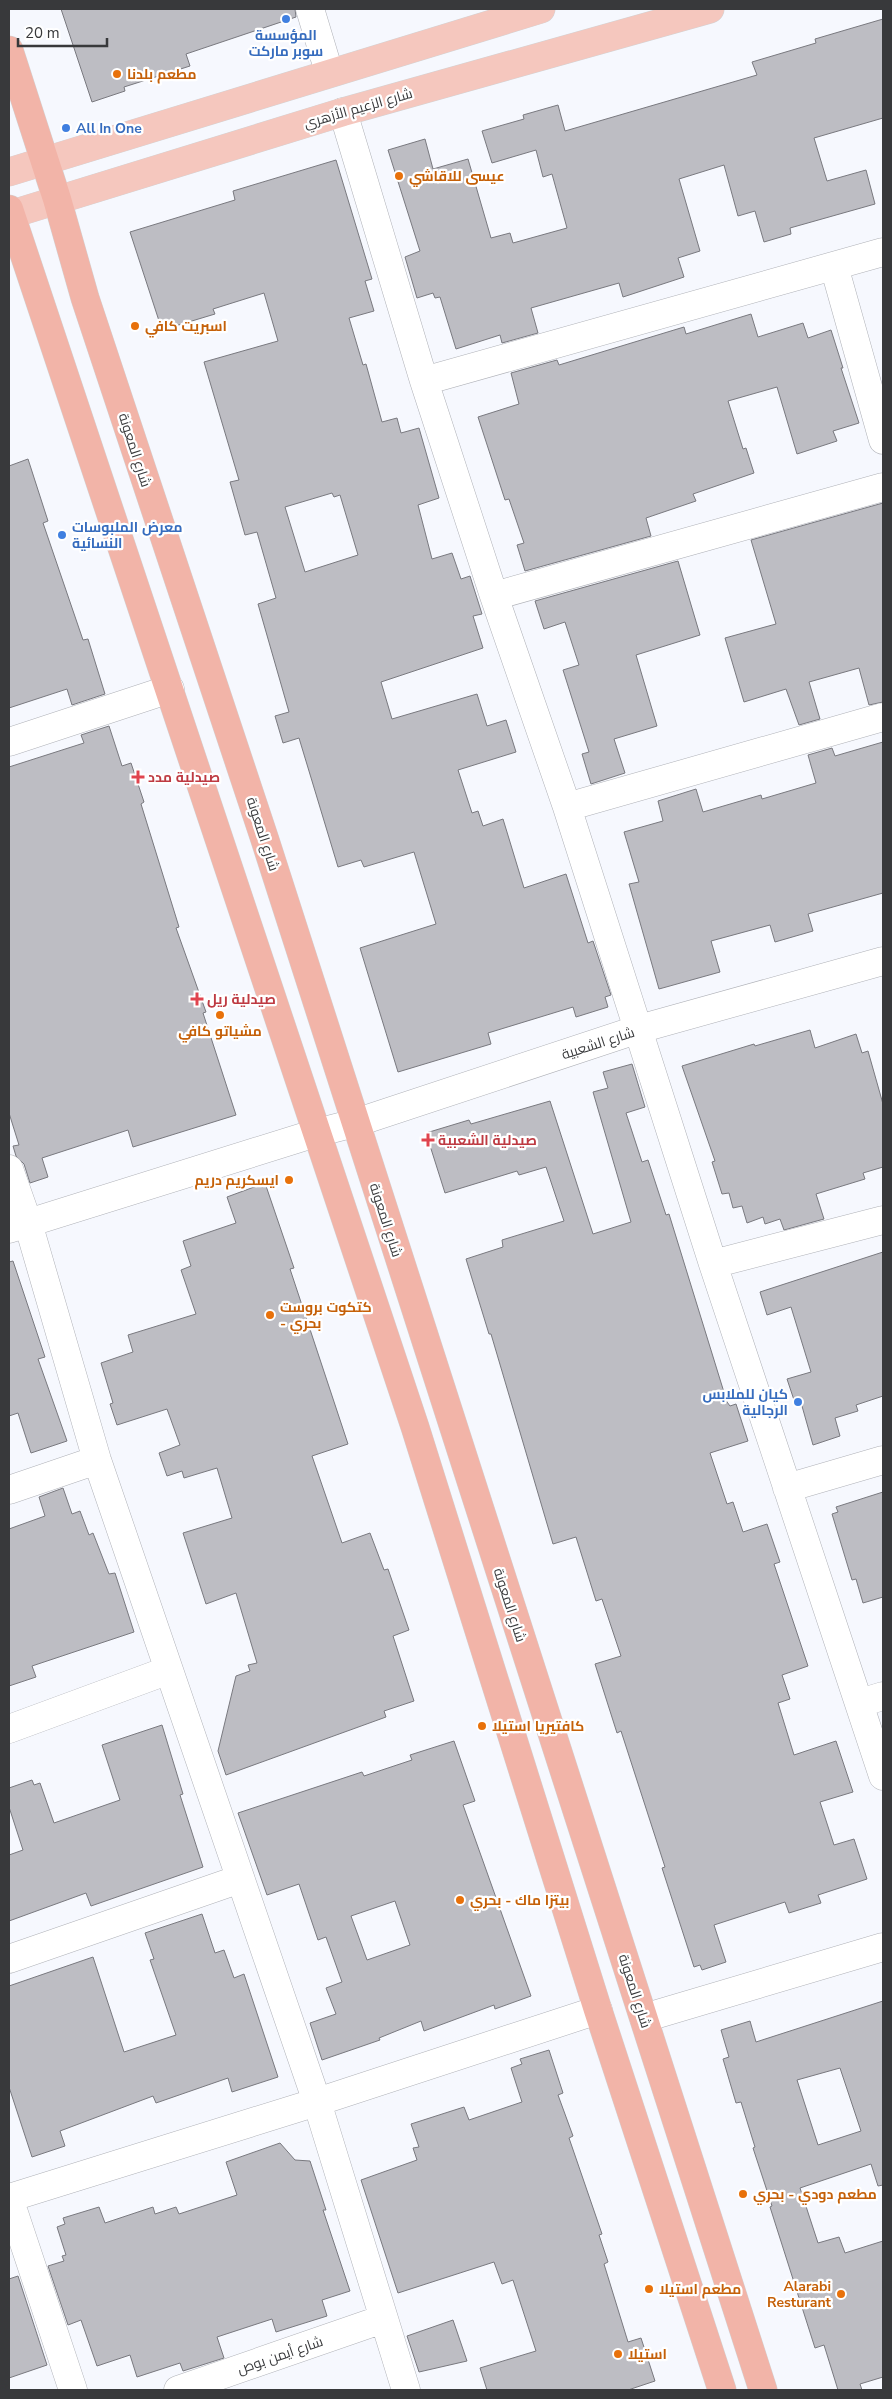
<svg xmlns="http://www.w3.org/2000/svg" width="892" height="2399" viewBox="0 0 892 2399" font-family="'Nunito Sans',Cairo,sans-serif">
	<rect width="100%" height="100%" fill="#f6f8fe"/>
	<path fill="#bdbdc3" stroke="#79797f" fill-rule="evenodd" d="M 61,9 L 295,9 L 296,17 L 186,54 L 190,66 L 124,87 L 125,91 L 92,102 Z
		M 883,19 L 883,118 L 814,138 L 827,181 L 866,170 L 875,204 L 790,228 L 791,234 L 764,242 L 755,211 L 738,216 L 724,165 L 679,179 L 700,251 L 678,258 L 684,277 L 623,297 L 619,283 L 531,308 L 538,333 L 502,343 L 500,335 L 456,349 L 440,297 L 435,298 L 433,293 L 417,298 L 405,257 L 420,251 L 388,150 L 425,139 L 433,169 L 468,159 L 491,238 L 510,233 L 513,243 L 567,228 L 552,174 L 543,177 L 536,150 L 492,163 L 482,131 L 524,119 L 523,115 L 558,105 L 565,131 L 757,75 L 752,62 L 816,43 L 815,39 Z
		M 336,160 L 372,279 L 365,281 L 374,311 L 349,318 L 363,365 L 366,364 L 382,422 L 397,418 L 401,433 L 419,428 L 439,498 L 418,505 L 432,559 L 452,553 L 461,579 L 470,576 L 482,614 L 473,616 L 483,648 L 381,682 L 392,719 L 477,694 L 487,726 L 506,720 L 516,752 L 458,770 L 472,813 L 478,811 L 483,826 L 503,819 L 524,888 L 566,874 L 588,943 L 593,941 L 611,995 L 605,997 L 608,1007 L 576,1017 L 573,1007 L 488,1033 L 491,1044 L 398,1072 L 360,948 L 436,924 L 414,852 L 364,867 L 361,860 L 338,867 L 299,738 L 283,743 L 275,716 L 289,712 L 258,604 L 276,598 L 257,532 L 245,535 L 230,482 L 239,480 L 204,362 L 278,341 L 264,293 L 213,309 L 215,314 L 162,330 L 130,232 L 235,200 L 233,191 ZM 332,493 L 334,497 L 340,495 L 358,555 L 305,572 L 285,507 Z
		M 751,314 L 758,337 L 803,323 L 808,338 L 831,330 L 843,368 L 841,368 L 859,423 L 833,431 L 837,441 L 797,454 L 777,387 L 728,401 L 743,449 L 746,448 L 754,473 L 693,494 L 696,501 L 646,518 L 651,536 L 525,571 L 517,545 L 524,543 L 509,499 L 505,500 L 478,417 L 519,404 L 511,373 L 557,360 L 559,365 L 684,327 L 686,334 Z
		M 28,459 L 48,521 L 43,523 L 83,640 L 88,639 L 105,694 L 72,705 L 67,689 L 9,708 L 9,466 Z
		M 883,503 L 883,702 L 869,705 L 859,668 L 809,682 L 820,719 L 799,725 L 786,689 L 744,702 L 725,638 L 776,624 L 751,540 Z
		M 678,561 L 700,635 L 636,655 L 657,726 L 614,739 L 625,773 L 591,784 L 582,754 L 589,752 L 563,670 L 579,665 L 565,622 L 544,629 L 535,601 Z
		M 109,726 L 122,766 L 131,763 L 144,802 L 141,804 L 179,927 L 176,928 L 206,1012 L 203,1013 L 236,1115 L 133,1147 L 128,1130 L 42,1158 L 48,1177 L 30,1183 L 24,1164 L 16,1156 L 13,1146 L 19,1145 L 9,1113 L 9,767 L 84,743 L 81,735 Z
		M 883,742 L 883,893 L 808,914 L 813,931 L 775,942 L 770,925 L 711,941 L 720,972 L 659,989 L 629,884 L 639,882 L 624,832 L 663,821 L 658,801 L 696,789 L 703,812 L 761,795 L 762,799 L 816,783 L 808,755 L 832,748 L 835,756 Z
		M 810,1030 L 815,1048 L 856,1034 L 862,1053 L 868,1051 L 883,1104 L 883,1167 L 863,1173 L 865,1179 L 816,1194 L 824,1219 L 784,1230 L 780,1219 L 765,1224 L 763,1217 L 747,1223 L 742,1206 L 733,1208 L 729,1193 L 722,1194 L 712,1162 L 715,1161 L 682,1066 L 754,1044 L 755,1046 Z
		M 632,1064 L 645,1107 L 626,1113 L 642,1162 L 648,1160 L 666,1215 L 669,1214 L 727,1402 L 730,1406 L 736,1404 L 748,1441 L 710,1453 L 727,1504 L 733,1502 L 743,1532 L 767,1524 L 780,1562 L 774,1564 L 808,1666 L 782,1675 L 790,1699 L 778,1703 L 794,1755 L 836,1741 L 853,1792 L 820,1802 L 834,1845 L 854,1839 L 867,1879 L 818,1895 L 821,1903 L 789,1913 L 785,1902 L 714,1925 L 726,1962 L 702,1970 L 700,1965 L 694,1967 L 662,1868 L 665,1867 L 621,1731 L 617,1733 L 595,1664 L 621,1656 L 602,1599 L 596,1601 L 576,1537 L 553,1544 L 491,1334 L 489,1334 L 466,1259 L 503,1247 L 502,1240 L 564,1221 L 546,1167 L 519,1175 L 517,1171 L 445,1193 L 426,1133 L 469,1120 L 471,1124 L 550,1101 L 593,1234 L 631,1222 L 593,1092 L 608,1088 L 603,1072 Z
		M 265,1183 L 294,1268 L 290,1269 L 348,1444 L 312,1456 L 342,1543 L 370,1533 L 384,1570 L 388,1569 L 409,1630 L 393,1636 L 414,1701 L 384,1711 L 386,1717 L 226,1775 L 218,1751 L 236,1676 L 250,1671 L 248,1665 L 257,1663 L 236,1593 L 206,1604 L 183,1533 L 232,1518 L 217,1468 L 184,1478 L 182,1471 L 167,1476 L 159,1453 L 180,1445 L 167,1409 L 117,1425 L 110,1404 L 113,1403 L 101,1363 L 133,1352 L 128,1335 L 196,1314 L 181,1270 L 191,1266 L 183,1241 L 236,1223 L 227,1197 Z
		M 883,1252 L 883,1396 L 856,1405 L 858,1411 L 835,1418 L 840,1436 L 813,1445 L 800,1399 L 794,1400 L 787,1379 L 811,1372 L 791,1307 L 767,1315 L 760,1292 Z
		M 13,1261 L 45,1357 L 38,1359 L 67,1441 L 31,1453 L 18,1413 L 9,1416 L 9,1262 Z
		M 63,1488 L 72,1514 L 80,1511 L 89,1535 L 93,1533 L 109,1574 L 115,1573 L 134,1632 L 32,1666 L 36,1677 L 9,1686 L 9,1529 L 45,1516 L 39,1497 Z
		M 883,1492 L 883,1597 L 863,1603 L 856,1579 L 852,1580 L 832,1514 L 838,1512 L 836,1507 Z
		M 162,1725 L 183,1794 L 180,1795 L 203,1867 L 91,1906 L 86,1893 L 9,1921 L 9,1855 L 23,1850 L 9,1807 L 9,1788 L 32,1780 L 34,1785 L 40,1783 L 54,1823 L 120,1800 L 102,1745 Z
		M 454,1741 L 475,1801 L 463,1805 L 531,1996 L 495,2009 L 494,2005 L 424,2031 L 421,2021 L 379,2038 L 380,2040 L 322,2060 L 310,2023 L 336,2014 L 326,1988 L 342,1982 L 326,1937 L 318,1940 L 299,1884 L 267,1895 L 238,1813 L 362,1772 L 364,1776 L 412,1760 L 410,1755 ZM 395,1901 L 410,1945 L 367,1960 L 351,1916 Z
		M 202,1914 L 215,1953 L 224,1950 L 234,1978 L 244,1974 L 278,2077 L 232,2092 L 228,2078 L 156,2103 L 153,2096 L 60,2131 L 65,2146 L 32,2157 L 9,2087 L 9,1986 L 93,1957 L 124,2052 L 176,2035 L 150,1960 L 154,1959 L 145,1933 Z
		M 883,2001 L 883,2185 L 878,2186 L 871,2164 L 800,2188 L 818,2243 L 839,2237 L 845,2253 L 883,2241 L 883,2377 L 860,2384 L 862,2390 L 838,2390 L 824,2345 L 815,2348 L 770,2207 L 772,2206 L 753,2148 L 755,2147 L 741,2102 L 736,2103 L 723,2059 L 729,2057 L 721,2030 L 750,2021 L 756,2042 ZM 840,2068 L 861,2131 L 818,2145 L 797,2080 Z
		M 549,2050 L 563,2093 L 558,2095 L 573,2136 L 569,2138 L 602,2234 L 599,2235 L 608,2262 L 604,2264 L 628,2342 L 641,2338 L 655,2381 L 628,2390 L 487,2390 L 480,2368 L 536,2351 L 513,2280 L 502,2284 L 494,2262 L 398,2293 L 361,2180 L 417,2160 L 413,2148 L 419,2147 L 411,2124 L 464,2107 L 469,2120 L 522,2102 L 511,2068 L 522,2064 L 520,2059 Z
		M 280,2143 L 295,2160 L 310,2161 L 326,2210 L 323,2210 L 350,2291 L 322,2300 L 327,2316 L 276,2332 L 272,2319 L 217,2337 L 224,2358 L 183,2371 L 180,2363 L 137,2377 L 130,2355 L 97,2366 L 81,2320 L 68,2325 L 48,2266 L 64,2261 L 62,2256 L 66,2255 L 57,2227 L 65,2224 L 63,2218 L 99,2207 L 105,2223 L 153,2207 L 155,2214 L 176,2207 L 179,2214 L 237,2195 L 226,2162 Z
		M 18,2276 L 47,2365 L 9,2378 L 9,2279 Z
		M 453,2320 L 467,2361 L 419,2372 L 407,2336 Z"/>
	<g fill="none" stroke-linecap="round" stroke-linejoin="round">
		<g stroke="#b0b2b8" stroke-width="29">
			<path id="minor" d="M 310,9 L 329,72
				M 343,112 L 424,381 L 494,596 L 567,807 L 713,1264 L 883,1776
				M 834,266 L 883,440
				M 424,381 L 883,252
				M 494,596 L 883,487
				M 9,742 L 170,689
				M 567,807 L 883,717
				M 9,1169 L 28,1223 L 97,1460 L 317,2102 L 406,2390
				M 9,1229 L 316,1133
				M 713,1264 L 883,1220
				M 787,1488 L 883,1460
				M 9,1490 L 97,1460
				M 860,1703 L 883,1696
				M 9,1729 L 169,1670
				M 9,1959 L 240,1879
				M 644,2018 L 883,1947
				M 9,2198 L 317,2102 L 598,2010
				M 9,2198 L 73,2390
				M 178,2390 L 383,2319"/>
		</g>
		<g stroke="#b0b2b8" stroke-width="29">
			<path id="tertiary" d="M 316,1133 L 355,1123 L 639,1029 L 883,961"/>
		</g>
		<g stroke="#d3d3d4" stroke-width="29">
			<path id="primary" d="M 9,172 L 541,9
				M 9,215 L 343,112 L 710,9"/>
		</g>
		<g stroke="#d3d3d4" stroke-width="29">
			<path id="trunk" d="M 9,50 L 57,199 L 85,298 L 265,840 L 763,2390
				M 9,209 L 415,1427 L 598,2010 L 722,2390"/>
		</g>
		<use href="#minor" stroke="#fff" stroke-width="28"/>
		<use href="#tertiary" stroke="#fff" stroke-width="28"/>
		<use href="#primary" stroke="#f5c7be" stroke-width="28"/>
		<use href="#trunk" stroke="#f2b4a8" stroke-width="28"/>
	</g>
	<g fill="#3f7fe0" stroke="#fff" stroke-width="2">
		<circle cx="286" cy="19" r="5"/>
		<circle cx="66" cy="128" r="5"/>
		<circle cx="62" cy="535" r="5"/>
		<circle cx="798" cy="1402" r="5"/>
	</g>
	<g fill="#e8710a" stroke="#fff" stroke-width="2">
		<circle cx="117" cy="74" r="5"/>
		<circle cx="399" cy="176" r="5"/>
		<circle cx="135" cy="326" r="5"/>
		<circle cx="220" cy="1015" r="5"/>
		<circle cx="289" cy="1180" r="5"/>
		<circle cx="270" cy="1315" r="5"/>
		<circle cx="482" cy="1726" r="5"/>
		<circle cx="460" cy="1900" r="5"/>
		<circle cx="743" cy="2194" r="5"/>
		<circle cx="649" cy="2289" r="5"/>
		<circle cx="841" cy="2294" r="5"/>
		<circle cx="618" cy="2354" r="5"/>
	</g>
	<g fill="#e0444e" stroke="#fff" stroke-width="2">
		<path d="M135.5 769.5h5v5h5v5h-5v5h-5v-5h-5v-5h5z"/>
		<path d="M194.5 991.5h5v5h5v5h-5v5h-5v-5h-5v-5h5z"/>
		<path d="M425.5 1132.5h5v5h5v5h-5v5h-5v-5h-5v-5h5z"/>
	</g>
	<g text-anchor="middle" stroke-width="4.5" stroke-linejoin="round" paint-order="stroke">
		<g font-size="14" font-weight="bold" fill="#366cbe" stroke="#fff" text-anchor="start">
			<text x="286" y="40" text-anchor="middle">المؤسسة<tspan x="286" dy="16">سوبر ماركت</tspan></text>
			<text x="76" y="133">All In One</text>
			<text x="72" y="532">معرض الملبوسات<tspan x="72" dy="16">النسائية</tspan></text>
			<text x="788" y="1399" text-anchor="end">كيان للملابس<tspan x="788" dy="16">الرجالية</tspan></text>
		</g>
		<g font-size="14" font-weight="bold" fill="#c56008" stroke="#fff" text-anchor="start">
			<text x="127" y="79">مطعم بلدنا</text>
			<text x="409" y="181">عيسى للاقاشي</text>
			<text x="145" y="331">اسبريت كافي</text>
			<text x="220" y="1036" text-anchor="middle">مشياتو كافي</text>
			<text x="279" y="1185" text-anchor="end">ايسكريم دريم</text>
			<text x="280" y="1312">كتكوت بروست<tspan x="280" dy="16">- بحري</tspan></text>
			<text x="492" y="1731">كافتيريا استيلا</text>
			<text x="470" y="1905">بيتزا ماك - بحري</text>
			<text x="753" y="2199">مطعم دودي - بحري</text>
			<text x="831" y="2291" text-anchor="end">Alarabi<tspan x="831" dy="16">Resturant</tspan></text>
			<text x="659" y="2294">مطعم استيلا</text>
			<text x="628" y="2359">استيلا</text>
		</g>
		<g font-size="14" fill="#38393b" stroke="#fff">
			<text transform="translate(358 108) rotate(-16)" y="5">شارع الزعيم الأزهري</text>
			<text transform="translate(135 450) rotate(72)" y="5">شارع المعونة</text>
			<text transform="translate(263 834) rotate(72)" y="5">شارع المعونة</text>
			<text transform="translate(598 1043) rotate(-18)" y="5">شارع الشعبية</text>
			<text transform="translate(386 1220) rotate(72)" y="5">شارع المعونة</text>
			<text transform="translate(510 1605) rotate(72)" y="5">شارع المعونة</text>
			<text transform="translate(635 1991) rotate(72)" y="5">شارع المعونة</text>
			<text transform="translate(280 2355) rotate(-19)" y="5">شارع أيمن بوص</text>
		</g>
		<g font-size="14" font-weight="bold" fill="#be3a42" stroke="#fff" text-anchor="start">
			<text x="148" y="782">صيدلية مدد</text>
			<text x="207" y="1004">صيدلية ريل</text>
			<text x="438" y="1145">صيدلية الشعبية</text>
		</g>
	</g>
	<rect width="892" height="2399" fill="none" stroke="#38393b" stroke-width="20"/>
	<path d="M18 38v8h89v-8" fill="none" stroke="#38393b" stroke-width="2.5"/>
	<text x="25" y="38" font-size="15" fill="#38393b" stroke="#ffffff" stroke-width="4" paint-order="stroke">20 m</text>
</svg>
